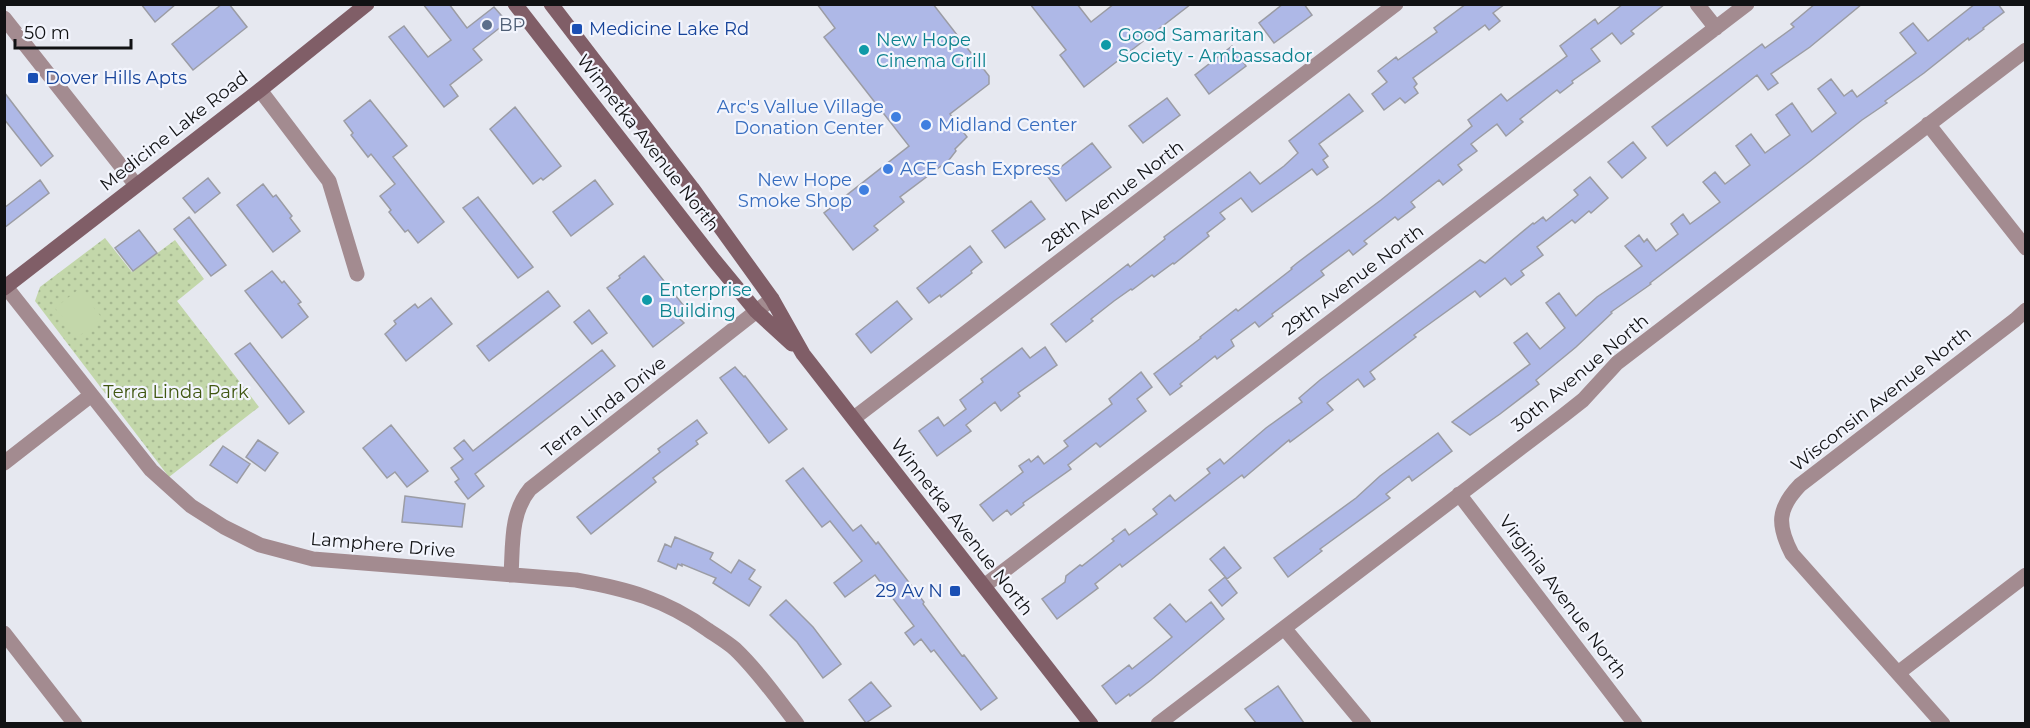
<svg xmlns="http://www.w3.org/2000/svg" width="2030" height="728" viewBox="0 0 2030 728" font-family="Montserrat,sans-serif">
	<defs>
		<pattern id="grass-dots" width="8" height="8" patternUnits="userSpaceOnUse" patternTransform="scale(1.5)"><rect width="8" height="8" fill="#c3d7aa"/><path d="M2 2h.1M6 6h.1" fill="none" stroke="#a6b891" stroke-width="1.8" stroke-linecap="round"/></pattern>
	</defs>
	<rect width="100%" height="100%" fill="#e6e8f0"/>
	<path fill="url(#grass-dots)" d="M 105,238 L 132,272 L 175,240 L 204,279 L 177,301 L 259,407 L 169,477 L 35,301 L 40,287 Z"/>
	<path fill="#c3d7aa" d="M 79,289 L 102,318 L 78,337 L 55,308 Z"/>
	<path fill="#aeb8e7" stroke="#9b9ca4" stroke-width="1.5" d="M 141,4 L 176,4 L 155,22 Z
		M 222,4 L 229,4 L 247,27 L 193,70 L 172,44 Z
		M 423,4 L 449,4 L 467,28 L 494,7 L 507,22 L 473,49 L 482,60 L 450,85 L 458,96 L 444,107 L 389,37 L 404,26 L 428,57 L 451,40 Z
		M 817,4 L 933,4 L 989,76 L 989,84 L 950,114 L 967,137 L 955,149 L 956,151 L 949,160 L 900,197 L 904,202 L 874,226 L 878,230 L 853,250 L 824,213 L 909,146 L 824,37 L 835,28 Z
		M 1030,4 L 1077,4 L 1091,22 L 1114,4 L 1191,4 L 1084,87 L 1060,55 L 1066,50 Z
		M 1283,4 L 1304,4 L 1312,15 L 1274,43 L 1259,23 Z
		M 1466,4 L 1505,4 L 1493,13 L 1500,21 L 1489,30 L 1485,25 L 1413,78 L 1417,84 L 1414,87 L 1418,93 L 1405,103 L 1400,98 L 1384,110 L 1372,94 L 1387,82 L 1378,71 L 1396,57 L 1398,60 L 1437,32 L 1434,28 Z
		M 1623,4 L 1665,4 L 1631,31 L 1634,34 L 1621,44 L 1612,33 L 1591,49 L 1600,61 L 1572,81 L 1573,83 L 1560,93 L 1557,90 L 1520,119 L 1523,122 L 1506,136 L 1497,124 L 1471,144 L 1477,151 L 1458,165 L 1462,170 L 1443,185 L 1439,180 L 1411,202 L 1415,207 L 1398,220 L 1395,217 L 1364,241 L 1367,244 L 1353,255 L 1349,250 L 1321,271 L 1324,275 L 1272,314 L 1273,316 L 1259,327 L 1255,322 L 1231,340 L 1234,346 L 1217,359 L 1215,356 L 1180,384 L 1182,386 L 1170,395 L 1154,374 L 1201,338 L 1200,337 L 1236,309 L 1238,311 L 1292,269 L 1291,268 L 1297,263 L 1381,200 L 1472,126 L 1468,120 L 1501,94 L 1507,101 L 1567,56 L 1560,46 L 1595,19 L 1598,24 Z
		M 1815,4 L 1862,4 L 1810,47 L 1771,74 L 1778,83 L 1768,90 L 1757,75 L 1667,146 L 1652,127 L 1762,44 L 1765,48 L 1794,27 L 1791,24 Z
		M 1975,4 L 1998,4 L 2004,12 L 1983,28 L 1984,29 L 1969,40 L 1968,38 L 1924,73 L 1885,101 L 1887,103 L 1862,120 L 1809,162 L 1650,283 L 1651,284 L 1611,312 L 1612,313 L 1576,347 L 1536,380 L 1539,384 L 1500,414 L 1470,435 L 1452,422 L 1530,364 L 1514,343 L 1527,333 L 1540,349 L 1565,328 L 1546,303 L 1559,293 L 1576,316 L 1597,297 L 1642,266 L 1625,246 L 1639,235 L 1644,242 L 1647,239 L 1656,251 L 1678,234 L 1671,224 L 1683,214 L 1690,224 L 1720,202 L 1703,182 L 1715,172 L 1725,184 L 1750,165 L 1736,146 L 1751,134 L 1765,153 L 1790,135 L 1776,115 L 1792,103 L 1812,132 L 1836,113 L 1818,89 L 1831,79 L 1844,96 L 1852,90 L 1857,97 L 1916,53 L 1900,33 L 1913,23 L 1928,41 Z
		M 1232,46 L 1246,66 L 1209,94 L 1195,75 Z
		M 4,92 L 53,156 L 41,166 L 4,119 Z
		M 1349,94 L 1363,111 L 1319,144 L 1328,156 L 1323,160 L 1328,167 L 1317,175 L 1312,169 L 1252,212 L 1241,198 L 1220,213 L 1225,219 L 1207,233 L 1209,236 L 1174,264 L 1173,263 L 1154,277 L 1152,275 L 1132,290 L 1131,289 L 1114,301 L 1091,319 L 1093,321 L 1066,342 L 1051,324 L 1128,264 L 1130,267 L 1165,239 L 1164,237 L 1250,172 L 1260,184 L 1284,166 L 1298,153 L 1289,141 Z
		M 1167,98 L 1180,115 L 1143,143 L 1129,126 Z
		M 370,100 L 407,146 L 393,157 L 444,222 L 418,243 L 408,230 L 405,232 L 389,212 L 391,210 L 380,196 L 395,184 L 371,154 L 368,157 L 351,135 L 353,133 L 344,121 Z
		M 515,107 L 561,166 L 543,180 L 541,178 L 533,184 L 490,129 Z
		M 1633,142 L 1646,158 L 1622,178 L 1608,162 Z
		M 1092,143 L 1111,167 L 1066,201 L 1048,177 Z
		M 1590,177 L 1608,198 L 1591,213 L 1589,211 L 1575,223 L 1572,220 L 1537,247 L 1543,255 L 1521,271 L 1524,275 L 1511,285 L 1505,278 L 1480,297 L 1475,291 L 1414,335 L 1416,337 L 1370,372 L 1375,379 L 1364,387 L 1358,379 L 1327,403 L 1333,410 L 1290,442 L 1289,440 L 1244,478 L 1242,475 L 1122,567 L 1120,564 L 1095,584 L 1098,588 L 1057,619 L 1042,599 L 1065,582 L 1066,576 L 1080,565 L 1082,566 L 1114,541 L 1112,539 L 1125,529 L 1129,535 L 1157,514 L 1153,509 L 1170,495 L 1175,501 L 1210,473 L 1207,469 L 1220,459 L 1224,464 L 1266,428 L 1302,402 L 1299,398 L 1320,380 L 1480,260 L 1485,263 L 1533,223 L 1534,224 L 1543,217 L 1546,221 L 1578,195 L 1574,190 Z
		M 208,178 L 220,193 L 195,213 L 183,198 Z
		M 40,180 L 49,193 L 4,228 L 4,208 Z
		M 595,180 L 613,204 L 571,236 L 553,212 Z
		M 263,184 L 273,197 L 276,195 L 292,216 L 290,218 L 300,231 L 273,252 L 237,205 Z
		M 478,197 L 533,267 L 518,278 L 463,208 Z
		M 1031,201 L 1045,219 L 1005,248 L 992,231 Z
		M 189,217 L 226,265 L 211,276 L 174,229 Z
		M 139,230 L 157,253 L 133,271 L 115,248 Z
		M 970,246 L 982,262 L 971,271 L 972,273 L 941,297 L 940,295 L 929,303 L 917,288 Z
		M 644,256 L 688,311 L 679,318 L 684,323 L 653,347 L 607,288 L 620,278 L 619,276 Z
		M 272,271 L 282,283 L 284,281 L 301,302 L 298,304 L 308,317 L 282,338 L 245,291 Z
		M 548,291 L 560,306 L 489,361 L 477,346 Z
		M 431,298 L 452,324 L 406,361 L 385,334 L 396,324 L 394,321 L 415,304 L 418,308 Z
		M 897,301 L 912,319 L 871,353 L 856,334 Z
		M 589,310 L 607,333 L 592,344 L 574,322 Z
		M 250,343 L 304,412 L 289,424 L 235,354 Z
		M 1045,347 L 1057,365 L 1018,393 L 1020,396 L 1001,411 L 995,402 L 966,425 L 971,431 L 937,456 L 919,431 L 938,417 L 944,426 L 966,409 L 960,400 L 983,382 L 981,379 L 1022,348 L 1030,358 Z
		M 602,350 L 615,366 L 475,474 L 484,486 L 468,499 L 455,482 L 459,479 L 451,468 L 463,459 L 454,448 L 464,440 L 473,451 Z
		M 735,367 L 744,377 L 745,376 L 787,429 L 769,443 L 720,378 Z
		M 1141,372 L 1152,387 L 1137,399 L 1146,411 L 1100,447 L 1096,443 L 1068,465 L 1071,469 L 1023,503 L 1024,505 L 1011,515 L 1007,510 L 993,521 L 980,505 L 1023,472 L 1019,466 L 1029,459 L 1031,462 L 1038,456 L 1044,464 L 1068,446 L 1064,441 L 1112,404 L 1109,399 Z
		M 697,420 L 707,433 L 696,441 L 698,444 L 653,478 L 656,482 L 591,534 L 577,517 L 660,452 L 658,449 Z
		M 391,425 L 428,471 L 407,487 L 395,472 L 387,478 L 363,448 Z
		M 1438,433 L 1452,451 L 1412,481 L 1409,476 L 1386,494 L 1390,498 L 1320,549 L 1322,551 L 1288,577 L 1274,558 L 1356,498 L 1380,476 Z
		M 258,440 L 278,453 L 265,471 L 246,457 Z
		M 223,446 L 250,464 L 237,483 L 210,465 Z
		M 803,468 L 853,531 L 861,525 L 876,544 L 878,542 L 924,602 L 923,604 L 962,656 L 964,655 L 997,698 L 981,710 L 934,650 L 931,652 L 921,639 L 914,645 L 905,633 L 914,626 L 875,575 L 845,597 L 834,583 L 862,561 L 830,521 L 822,527 L 786,481 Z
		M 405,496 L 465,504 L 462,527 L 402,522 Z
		M 675,537 L 713,553 L 710,559 L 731,573 L 739,560 L 755,570 L 749,579 L 761,587 L 749,606 L 713,583 L 716,578 L 682,564 L 682,566 L 678,564 L 676,569 L 658,561 L 665,544 L 671,547 Z
		M 1224,547 L 1241,568 L 1227,579 L 1210,559 Z
		M 1225,577 L 1237,593 L 1222,606 L 1209,590 Z
		M 786,600 L 813,627 L 841,664 L 823,678 L 797,642 L 770,615 Z
		M 1211,602 L 1224,619 L 1151,680 L 1130,696 L 1129,694 L 1116,704 L 1102,686 L 1129,665 L 1132,669 L 1172,637 L 1154,618 L 1170,604 L 1186,622 Z
		M 871,682 L 891,706 L 866,723 L 849,700 Z
		M 1278,686 L 1304,723 L 1256,723 L 1245,709 Z"/>
	<g fill="none" stroke-linecap="round" stroke-linejoin="round">
		<path stroke="#a38b90" stroke-width="15" d="M 1697,4 L 1716,28
			M 4,18 L 136,185
			M 260,90 L 329,181 L 357,274
			M 1928,124 L 2026,248
			M 6,287 L 151,470 L 191,506 L 224,527 L 260,545 L 313,559 L 576,580 C 627,589 665,599 708,630 C 717,636 727,642 735,649 C 758,671 777,698 797,724
			M 854,418 L 1396,4
			M 4,463 L 90,396
			M 1459,494 L 1635,724
			M 511,575 C 513,545 510,513 530,489 L 772,299
			M 984,586 L 1747,4
			M 1284,628 L 1364,724
			M 4,633 L 75,724
			M 1898,673 L 2026,575
			M 1158,724 L 1564,415 L 1583,400 L 1617,363 L 2026,50
			M 1943,724 L 1792,554 C 1777,525 1777,509 1800,485 L 2015,320 L 2026,310"/>
		<path stroke="#805e67" stroke-width="15" d="M 515,4 L 714,260 L 756,311 L 792,344
			M 551,4 L 692,188 L 772,299 L 803,354 L 1091,724
			M 4,288 L 260,90 L 367,4"/>
	</g>
	<circle fill="#5c6f8a" stroke="#f3f5fd" stroke-width="2" cx="487" cy="25" r="6"/>
	<g fill="#1a4fb4" stroke="#f3f5fd" stroke-width="2">
		<rect x="571" y="23" width="12" height="12" rx="3"/>
		<rect x="27" y="72" width="12" height="12" rx="3"/>
		<rect x="949" y="585" width="12" height="12" rx="3"/>
	</g>
	<g fill="#0f9aa8" stroke="#f3f5fd" stroke-width="2">
		<circle cx="1106" cy="45" r="6"/>
		<circle cx="864" cy="50" r="6"/>
		<circle cx="647" cy="300" r="6"/>
	</g>
	<g fill="#3f7fe0" stroke="#f3f5fd" stroke-width="2">
		<circle cx="896" cy="117" r="6"/>
		<circle cx="926" cy="125" r="6"/>
		<circle cx="888" cy="169" r="6"/>
		<circle cx="864" cy="190" r="6"/>
	</g>
	<g text-anchor="middle" stroke-width="4.5" stroke-linejoin="round" paint-order="stroke">
		<g font-size="18" fill="#4e5e75" stroke="#f3f5fd" text-anchor="start">
			<text x="499" y="31">BP</text>
		</g>
		<g font-size="18" fill="#164399" stroke="#f3f5fd" text-anchor="start">
			<text x="589" y="35">Medicine Lake Rd</text>
			<text x="45" y="84">Dover Hills Apts</text>
			<text x="943" y="597" text-anchor="end">29 Av N</text>
		</g>
		<g font-size="18" fill="#0d838f" stroke="#f3f5fd" text-anchor="start">
			<text x="1118" y="41">Good Samaritan<tspan x="1118" dy="21">Society - Ambassador</tspan></text>
			<text x="876" y="46">New Hope<tspan x="876" dy="21">Cinema Grill</tspan></text>
			<text x="659" y="296">Enterprise<tspan x="659" dy="21">Building</tspan></text>
		</g>
		<g font-size="18" fill="#366cbe" stroke="#f3f5fd" text-anchor="end">
			<text x="884" y="113">Arc's Vallue Village<tspan x="884" dy="21">Donation Center</tspan></text>
			<text x="938" y="131" text-anchor="start">Midland Center</text>
			<text x="900" y="175" text-anchor="start">ACE Cash Express</text>
			<text x="852" y="186">New Hope<tspan x="852" dy="21">Smoke Shop</tspan></text>
		</g>
		<g font-size="18" fill="#111214" stroke="#f3f5fd">
			<text transform="translate(174 131) rotate(-38)" y="6">Medicine Lake Road</text>
			<text transform="translate(648 143) rotate(52)" y="6">Winnetka Avenue North</text>
			<text transform="translate(1113 196) rotate(-37)" y="6">28th Avenue North</text>
			<text transform="translate(1353 280) rotate(-37)" y="6">29th Avenue North</text>
			<text transform="translate(1580 373) rotate(-40)" y="6">30th Avenue North</text>
			<text transform="translate(1881 399) rotate(-38)" y="6">Wisconsin Avenue North</text>
			<text transform="translate(604 407) rotate(-38)" y="6">Terra Linda Drive</text>
			<text transform="translate(962 527) rotate(52)" y="6">Winnetka Avenue North</text>
			<text transform="translate(383 545) rotate(5)" y="6">Lamphere Drive</text>
			<text transform="translate(1563 597) rotate(53)" y="6">Virginia Avenue North</text>
		</g>
		<g font-size="18" fill="#405711" stroke="#f3f5fd">
			<text x="176" y="398">Terra Linda Park</text>
		</g>
	</g>
	<rect width="2030" height="728" fill="none" stroke="#111214" stroke-width="12"/>
	<path d="M15 39v9h116v-9" fill="none" stroke="#111214" stroke-width="3"/>
	<text x="24" y="39" font-size="18" fill="#111214" stroke="#f3f5fd" stroke-width="4.5" paint-order="stroke">50 m</text>
</svg>
